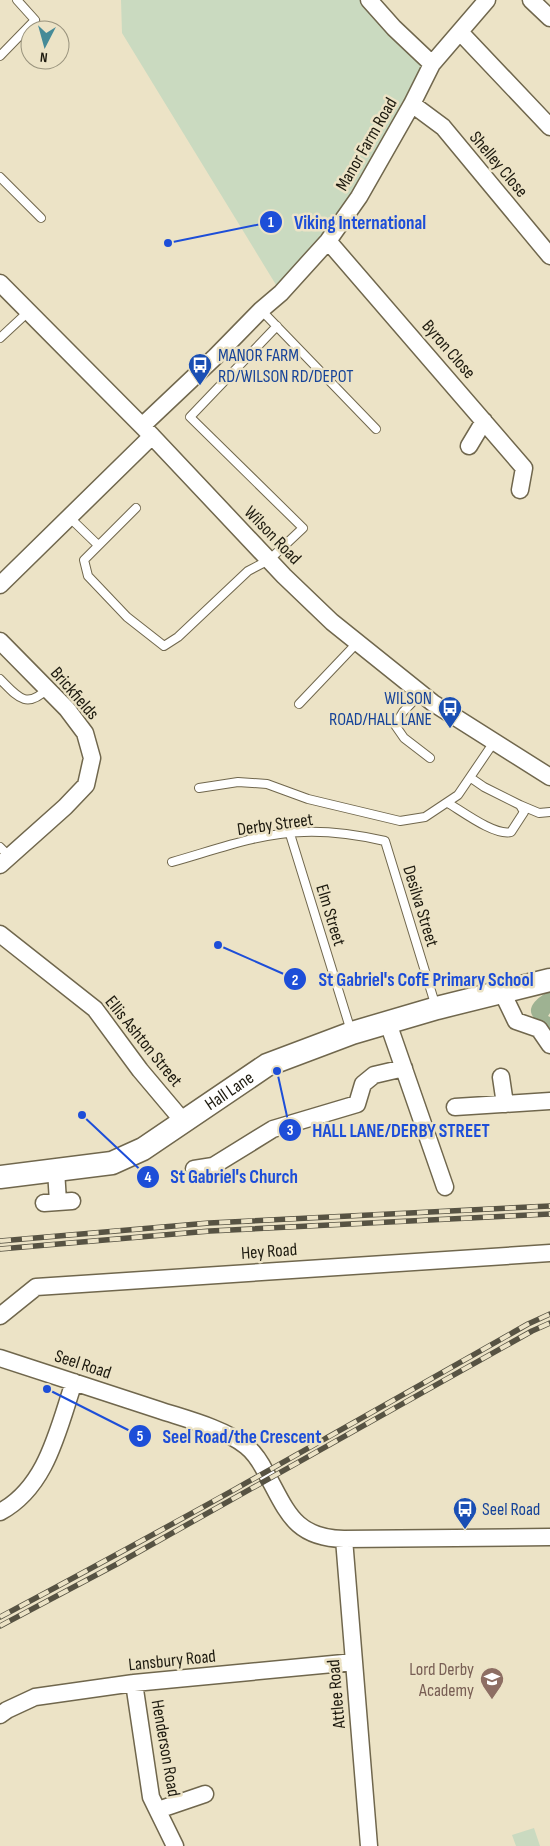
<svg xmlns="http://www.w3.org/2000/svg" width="550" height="1846" viewBox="0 0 550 1846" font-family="'Sofia Sans Condensed',sans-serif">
	<rect width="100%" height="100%" fill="#ece3c6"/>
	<path fill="#cadac0" d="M 121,0 L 373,0 L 432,64 L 359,197 L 281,293 L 122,33 Z
		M 534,1828 L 540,1846 L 516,1846 L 512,1835 Z"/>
	<path fill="#9eb292" d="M 550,991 L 550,1013 L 548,1016 L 550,1017 L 550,1031 C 545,1026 539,1023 534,1018 C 524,1007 541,995 550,991 Z"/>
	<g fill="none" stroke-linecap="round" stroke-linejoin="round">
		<g stroke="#70674d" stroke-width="10">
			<path id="lane" d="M 0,56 L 35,20 L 17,0
				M 0,177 L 41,218
				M 261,310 L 376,429
				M 0,338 L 28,312
				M 136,508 L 84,560 L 88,576 L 127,617 L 164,646 L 178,637 L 248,571 L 269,560 L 303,528 L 190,417 L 277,326
				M 69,517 L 98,545
				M 0,679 C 17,696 26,710 47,689
				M 421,693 L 403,712 L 395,725 L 404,738 L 430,758
				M 299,704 L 357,643
				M 199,788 L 238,782 L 267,784 L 308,799 L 400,821 L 425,817 L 458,795 L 494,742
				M 448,803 C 463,812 495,836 511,832 L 524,812 L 520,805 L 484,787 L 471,778
				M 520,805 L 539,813 L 550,812
				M 290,834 L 351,1031
				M 0,847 L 10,857
				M 172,862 C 215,850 259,833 304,832 C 332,831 358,835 385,841 L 436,1007"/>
		</g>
		<g stroke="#70674d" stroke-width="19">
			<path id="street" d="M 369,0 L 394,28 L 432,64
				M 531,0 L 550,18
				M 460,32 L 550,127
				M 412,104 L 443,127 L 550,256
				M 328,241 L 524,468 L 520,490
				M 0,283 L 152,436 L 284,576 L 332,622 L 433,703 L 550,777
				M 142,426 L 215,357 L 261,310 L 281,293 L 328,241 L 359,197 L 412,104 L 432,64 L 487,0
				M 469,446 L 484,421
				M 0,585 L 152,436
				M 0,641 L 67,709 L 85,733 L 92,758 L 86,785 L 65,807 L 0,865
				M 0,934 L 95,1009 L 140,1070 L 183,1121
				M 502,992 L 516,1021 L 539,1029 L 550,1045
				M 388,1023 L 445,1187
				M 501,1077 L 505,1104
				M 455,1107 L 550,1101
				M 194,1169 L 213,1166 L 273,1129 L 357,1104 L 363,1084 L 374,1075 L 404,1068
				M 56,1170 L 58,1202
				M 44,1203 L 72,1201
				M 0,1316 L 36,1287 L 550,1253
				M 0,1358 C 53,1375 106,1393 159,1410 C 186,1419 223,1428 246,1446 C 255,1453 261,1463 266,1473 C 287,1511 294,1538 344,1539 L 550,1537
				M 0,1512 C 47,1487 58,1429 74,1382
				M 344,1539 L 369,1846
				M 134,1683 L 151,1797 L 175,1846
				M 0,1715 L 7,1710 L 35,1697 L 134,1683 L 354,1662
				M 158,1810 L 205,1794"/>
		</g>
		<g stroke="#70674d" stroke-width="25">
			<g id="secondary">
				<path id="s1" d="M 0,1177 L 112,1163 L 143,1149 L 267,1065 L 352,1033 L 437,1008 L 550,980"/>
			</g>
		</g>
		<use href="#lane" stroke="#fff" stroke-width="8"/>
		<use href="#street" stroke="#fff" stroke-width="16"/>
		<use href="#secondary" stroke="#fff" stroke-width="22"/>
		<g stroke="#575343" stroke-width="5.5">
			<path id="rail" d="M 0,1241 L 209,1223 L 550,1206
				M 0,1249 L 210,1231 L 550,1214
				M 0,1617 C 178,1523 353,1423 528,1324 L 550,1314
				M 0,1626 L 117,1564 L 532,1331 L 550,1323"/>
		</g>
		<use href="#rail" stroke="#ece3c6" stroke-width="4" stroke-dasharray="11" stroke-linecap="butt"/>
	</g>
	<defs>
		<g id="bus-pin" transform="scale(1.25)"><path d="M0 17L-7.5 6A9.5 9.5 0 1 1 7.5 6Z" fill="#1a4fb4" stroke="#ece3c6"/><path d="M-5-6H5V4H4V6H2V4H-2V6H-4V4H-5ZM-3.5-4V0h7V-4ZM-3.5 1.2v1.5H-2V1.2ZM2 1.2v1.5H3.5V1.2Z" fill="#fff"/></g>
		<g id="school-pin" transform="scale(1.25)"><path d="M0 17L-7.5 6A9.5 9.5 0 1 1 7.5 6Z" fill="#8d6e63" stroke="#ece3c6"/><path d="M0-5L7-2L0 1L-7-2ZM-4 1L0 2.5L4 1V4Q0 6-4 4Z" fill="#fff"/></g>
	</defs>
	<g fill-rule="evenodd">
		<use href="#bus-pin" x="200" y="365"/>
		<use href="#bus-pin" x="450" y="708"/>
		<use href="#bus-pin" x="465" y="1509"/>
		<use href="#school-pin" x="492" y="1679"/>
	</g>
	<g text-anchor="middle" stroke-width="5" stroke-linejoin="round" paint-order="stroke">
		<g font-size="18" fill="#1d1a0f" stroke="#ece3c6">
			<text transform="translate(366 144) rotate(-60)" y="6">Manor Farm Road</text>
			<text transform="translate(499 164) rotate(50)" y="6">Shelley Close</text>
			<text transform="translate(449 349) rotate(49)" y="6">Byron Close</text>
			<text transform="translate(273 535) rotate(46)" y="6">Wilson Road</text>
			<text transform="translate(75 693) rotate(49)" y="6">Brickfields</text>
			<text transform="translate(275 824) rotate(-8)" y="6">Derby Street</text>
			<text transform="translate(421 906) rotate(73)" y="6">Desilva Street</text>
			<text transform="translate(331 915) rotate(73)" y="6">Elm Street</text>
			<text transform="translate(144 1041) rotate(51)" y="6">Ellis Ashton Street</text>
			<text dy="6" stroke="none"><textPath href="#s1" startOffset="251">Hall Lane</textPath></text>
			<text transform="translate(269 1251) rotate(-4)" y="6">Hey Road</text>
			<text transform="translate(83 1364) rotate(18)" y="6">Seel Road</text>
			<text transform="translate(172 1660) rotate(-6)" y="6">Lansbury Road</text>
			<text transform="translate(336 1694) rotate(-95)" y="6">Attlee Road</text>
			<text transform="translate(166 1748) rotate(80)" y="6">Henderson Road</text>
		</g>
		<g font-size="18" fill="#164399" stroke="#ece3c6" text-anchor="start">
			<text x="218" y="361">MANOR FARM<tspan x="218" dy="21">RD/WILSON RD/DEPOT</tspan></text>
			<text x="432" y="704" text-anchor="end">WILSON<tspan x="432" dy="21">ROAD/HALL LANE</tspan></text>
			<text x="482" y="1515">Seel Road</text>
		</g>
		<g font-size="18" fill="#785e54" stroke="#ece3c6" text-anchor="end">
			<text x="474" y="1675">Lord Derby<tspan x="474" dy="21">Academy</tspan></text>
		</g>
	</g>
	<path fill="none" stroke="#1d4ed8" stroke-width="2" d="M168 243L271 222M218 945L295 979M277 1071L290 1130M82 1115L148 1177M47 1389L140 1436"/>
	<g fill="#1d4ed8" stroke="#ece3c6" stroke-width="2">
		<circle cx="168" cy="243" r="5"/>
		<circle cx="218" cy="945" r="5"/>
		<circle cx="277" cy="1071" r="5"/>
		<circle cx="82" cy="1115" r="5"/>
		<circle cx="47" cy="1389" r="5"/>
		<circle cx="271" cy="222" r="12"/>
		<circle cx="295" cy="979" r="12"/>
		<circle cx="290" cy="1130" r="12"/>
		<circle cx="148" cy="1177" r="12"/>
		<circle cx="140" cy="1436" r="12"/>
	</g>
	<g font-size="15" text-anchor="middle" font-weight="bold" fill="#fff">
		<text x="271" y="227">1</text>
		<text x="295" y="985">2</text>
		<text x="290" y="1135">3</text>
		<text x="148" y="1182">4</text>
		<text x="140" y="1441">5</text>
	</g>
	<g font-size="19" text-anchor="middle" font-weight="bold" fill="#1d4ed8" stroke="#ece3c6" stroke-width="5" stroke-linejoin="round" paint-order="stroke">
		<text x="360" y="229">Viking International</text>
		<text x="426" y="986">St Gabriel's CofE Primary School</text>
		<text x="401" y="1137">HALL LANE/DERBY STREET</text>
		<text x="234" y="1183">St Gabriel's Church</text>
		<text x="242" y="1443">Seel Road/the Crescent</text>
	</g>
	<g transform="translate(45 45) rotate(186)"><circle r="24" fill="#ece3c6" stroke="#99937d"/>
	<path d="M0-4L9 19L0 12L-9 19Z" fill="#468b98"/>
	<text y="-8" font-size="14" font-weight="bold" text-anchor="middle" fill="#1d1a0f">N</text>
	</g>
</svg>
